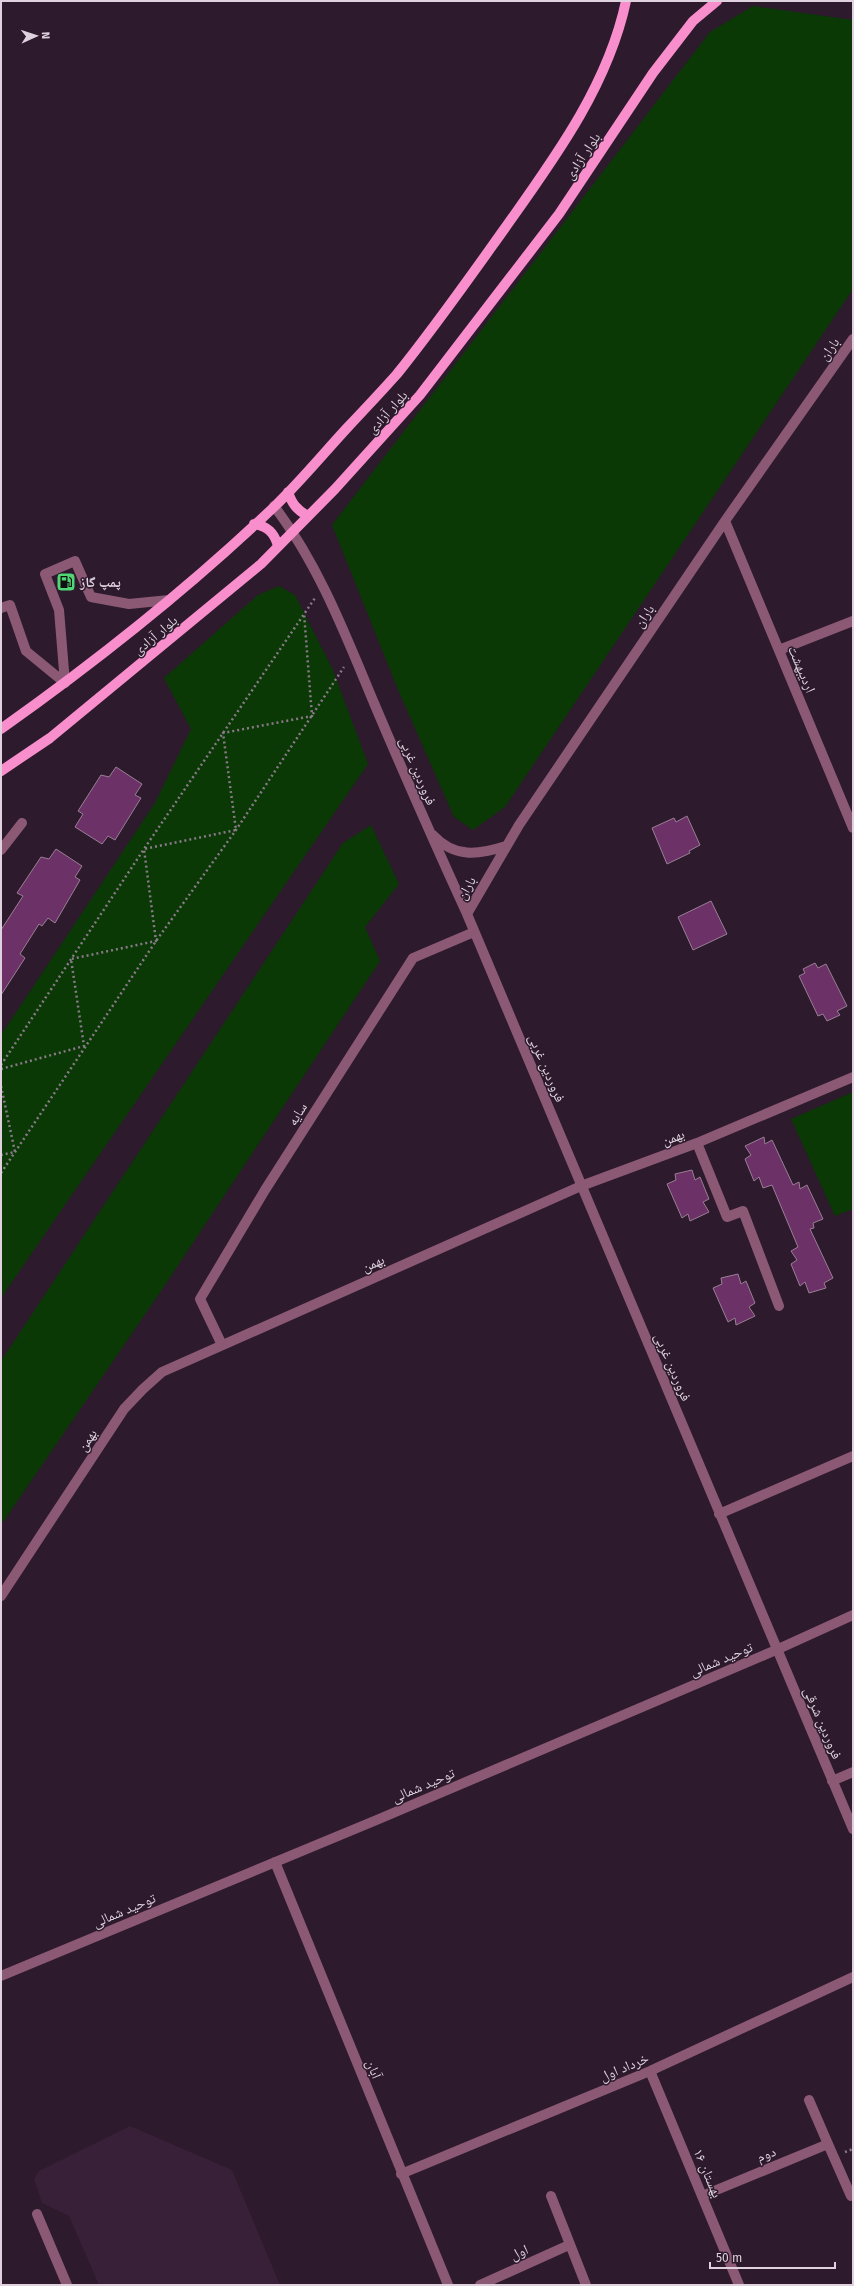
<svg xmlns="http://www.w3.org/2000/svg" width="854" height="2286" viewBox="0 0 854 2286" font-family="'Fira Sans','Noto Naskh Arabic',sans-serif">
	<rect width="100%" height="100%" fill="#2d1a2c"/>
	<path fill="#382038" d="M 130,2126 L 232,2170 L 280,2285 L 99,2285 L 69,2216 L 42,2203 L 34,2179 L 39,2171 Z"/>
	<path fill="#0a3906" d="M 753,6 L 853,20 L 853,289 L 505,807 L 473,830 L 454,817 L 399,692 L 332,525 L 710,32 Z
		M 279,586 L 295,595 L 333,670 L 368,764 L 1,1298 L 1,1035 L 155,803 L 191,729 L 164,678 L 258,595 Z
		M 371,825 L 399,884 L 365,927 L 380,961 L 161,1291 L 1,1525 L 1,1361 L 343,843 Z
		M 853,1092 L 853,1209 L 835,1216 L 791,1119 Z"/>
	<path fill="#6c3167" stroke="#997f95" d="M 116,767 L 142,784 L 135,795 L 141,798 L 115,840 L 108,836 L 102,844 L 75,827 L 83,814 L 78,811 L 101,775 L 109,777 Z
		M 687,816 L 700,845 L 689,851 L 690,853 L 667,864 L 652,828 L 674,818 L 676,822 Z
		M 56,849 L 82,866 L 75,877 L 80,880 L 55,923 L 48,918 L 42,926 L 39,924 L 20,954 L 25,958 L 1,995 L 1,930 L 23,896 L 17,893 L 41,857 L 49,859 Z
		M 711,901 L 727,934 L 693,950 L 678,917 Z
		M 815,963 L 818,968 L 826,964 L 847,1006 L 837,1011 L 840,1015 L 827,1021 L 823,1014 L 818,1016 L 799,976 L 805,973 L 803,969 Z
		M 764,1137 L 765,1144 L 772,1140 L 793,1185 L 799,1182 L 800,1189 L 807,1185 L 823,1219 L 813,1223 L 814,1228 L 810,1229 L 833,1278 L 824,1283 L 826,1288 L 809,1293 L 805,1282 L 800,1286 L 791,1264 L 797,1260 L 791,1251 L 798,1247 L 772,1185 L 763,1188 L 759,1177 L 754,1181 L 745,1159 L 751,1155 L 745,1146 Z
		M 692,1170 L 695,1180 L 700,1177 L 709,1199 L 703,1202 L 709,1212 L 690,1221 L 688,1214 L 682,1218 L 667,1184 L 676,1180 L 675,1174 Z
		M 738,1274 L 741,1284 L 746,1281 L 755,1303 L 749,1307 L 755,1316 L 736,1325 L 735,1318 L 728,1322 L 713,1288 L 722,1284 L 721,1278 Z"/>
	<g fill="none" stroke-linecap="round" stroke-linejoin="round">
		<path stroke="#8a7a89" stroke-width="2.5" stroke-dasharray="2 3" stroke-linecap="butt" d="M 1,1065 L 144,849 L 315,598
			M 1,1069 L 84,1046 L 71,959 L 156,941 L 144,849 L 236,830 L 223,733 L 312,716 L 304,613
			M 1,1086 L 15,1152 L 1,1155
			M 1,1173 L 156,941 L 236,830 L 344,667
			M 845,2152 L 853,2149"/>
		<path stroke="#8c5975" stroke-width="10" d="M 274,506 C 319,565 346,636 374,703 C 404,774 435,844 467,914 L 853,1829
			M 725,521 L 853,828
			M 1,608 L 10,605 L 26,651 L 65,683 L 59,610 L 45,574 L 75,561 L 91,597 L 129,604 L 169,600
			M 779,650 L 853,621
			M 433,835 C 454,858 478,855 506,846
			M 1,850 L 22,823
			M 467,914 L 519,825 L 725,521 L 853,339
			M 697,1143 L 727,1217 L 743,1211 L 779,1306
			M 222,1345 L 200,1299 L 265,1190 L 413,958 L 474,932
			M 719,1514 L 853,1456
			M 1,1596 L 124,1409 L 143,1389 L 162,1372 L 581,1186 L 697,1143 L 853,1077
			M 832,1781 L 853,1772
			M 275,1862 L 448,2285
			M 1,1976 L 379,1819 L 776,1650 L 853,1615
			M 650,2071 L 739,2285
			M 809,2100 L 828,2144
			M 401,2174 L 650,2071 L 853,1977
			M 551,2196 L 586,2285
			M 702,2196 L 828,2144 L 851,2196
			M 37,2214 L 67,2285
			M 480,2285 L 569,2245"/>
		<path stroke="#f88ecb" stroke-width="10" d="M 288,492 C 292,504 297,510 308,516
			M 254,524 C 268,527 274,532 278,546
			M 1,729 C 97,661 189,588 274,507 C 300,482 323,454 347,428 C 364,410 381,392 397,374 C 435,327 470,277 505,228 C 554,159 608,86 626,1
			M 1,771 L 50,738 L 261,564 L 335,489 L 420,395 L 559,214 L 653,73 L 693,21 L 717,1"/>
	</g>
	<defs>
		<g id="fuel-square" transform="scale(1)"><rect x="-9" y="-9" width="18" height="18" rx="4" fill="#50d674" stroke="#2d1a2c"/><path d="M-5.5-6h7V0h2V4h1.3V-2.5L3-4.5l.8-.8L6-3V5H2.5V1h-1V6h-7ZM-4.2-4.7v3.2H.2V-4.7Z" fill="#111"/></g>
	</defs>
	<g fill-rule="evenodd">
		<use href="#fuel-square" x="66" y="582"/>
	</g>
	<g text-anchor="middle" stroke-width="3" stroke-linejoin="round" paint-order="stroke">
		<g font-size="14" fill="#dfd2de" stroke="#2d1a2c">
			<text transform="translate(582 156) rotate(-56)" y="5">بلوار آزادی</text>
			<text transform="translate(829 349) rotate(-55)" y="5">باران</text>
			<text transform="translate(387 412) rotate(-48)" y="5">بلوار آزادی</text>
			<text transform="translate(644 616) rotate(-56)" y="5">باران</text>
			<text transform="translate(155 635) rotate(-40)" y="5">بلوار آزادی</text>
			<text transform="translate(802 669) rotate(67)" y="5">اردیبهشت</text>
			<text transform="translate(418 771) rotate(67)" y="5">فروردین غربی</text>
			<text transform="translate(466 888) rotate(-61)" y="5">باران</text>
			<text transform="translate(547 1068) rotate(67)" y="5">فروردین غربی</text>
			<text transform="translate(297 1114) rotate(-58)" y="5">سایه</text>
			<text transform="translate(673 1137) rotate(-21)" y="5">بهمن</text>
			<text transform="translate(373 1263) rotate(-24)" y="5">بهمن</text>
			<text transform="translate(673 1367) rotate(67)" y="5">فروردین غربی</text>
			<text transform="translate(87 1440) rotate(-57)" y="5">بهمن</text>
			<text transform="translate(721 1659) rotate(-23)" y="5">توحید شمالی</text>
			<text transform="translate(823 1723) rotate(67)" y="5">فروردین شرقی</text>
			<text transform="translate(423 1785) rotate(-23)" y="5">توحید شمالی</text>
			<text transform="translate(124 1910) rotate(-23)" y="5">توحید شمالی</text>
			<text transform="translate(624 2067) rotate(-23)" y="5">خرداد اول</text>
			<text transform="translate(374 2069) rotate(68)" y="5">آبان</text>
			<text transform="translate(766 2154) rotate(-22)" y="5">دوم</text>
			<text transform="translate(708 2173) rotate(67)" y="5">بهستان ۱۶</text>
			<text transform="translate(519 2252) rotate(-24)" y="5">اول</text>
		</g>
		<g font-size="14" font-weight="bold" fill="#dfd2de" stroke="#2d1a2c" text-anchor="start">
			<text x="80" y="587">پمپ گاز</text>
		</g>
	</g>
	<rect width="854" height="2286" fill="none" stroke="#dfd2de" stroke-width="4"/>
	<g transform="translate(36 36) rotate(87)" stroke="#2d1a2c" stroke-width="3" paint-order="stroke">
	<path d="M0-3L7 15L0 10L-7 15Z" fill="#dfd2de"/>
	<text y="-6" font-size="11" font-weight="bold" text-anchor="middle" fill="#dfd2de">N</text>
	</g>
	<path d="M710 2262v6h125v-6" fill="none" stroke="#dfd2de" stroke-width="2"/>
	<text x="716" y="2262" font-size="12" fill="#dfd2de" stroke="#2d1a2c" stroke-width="3" paint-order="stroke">50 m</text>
</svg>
